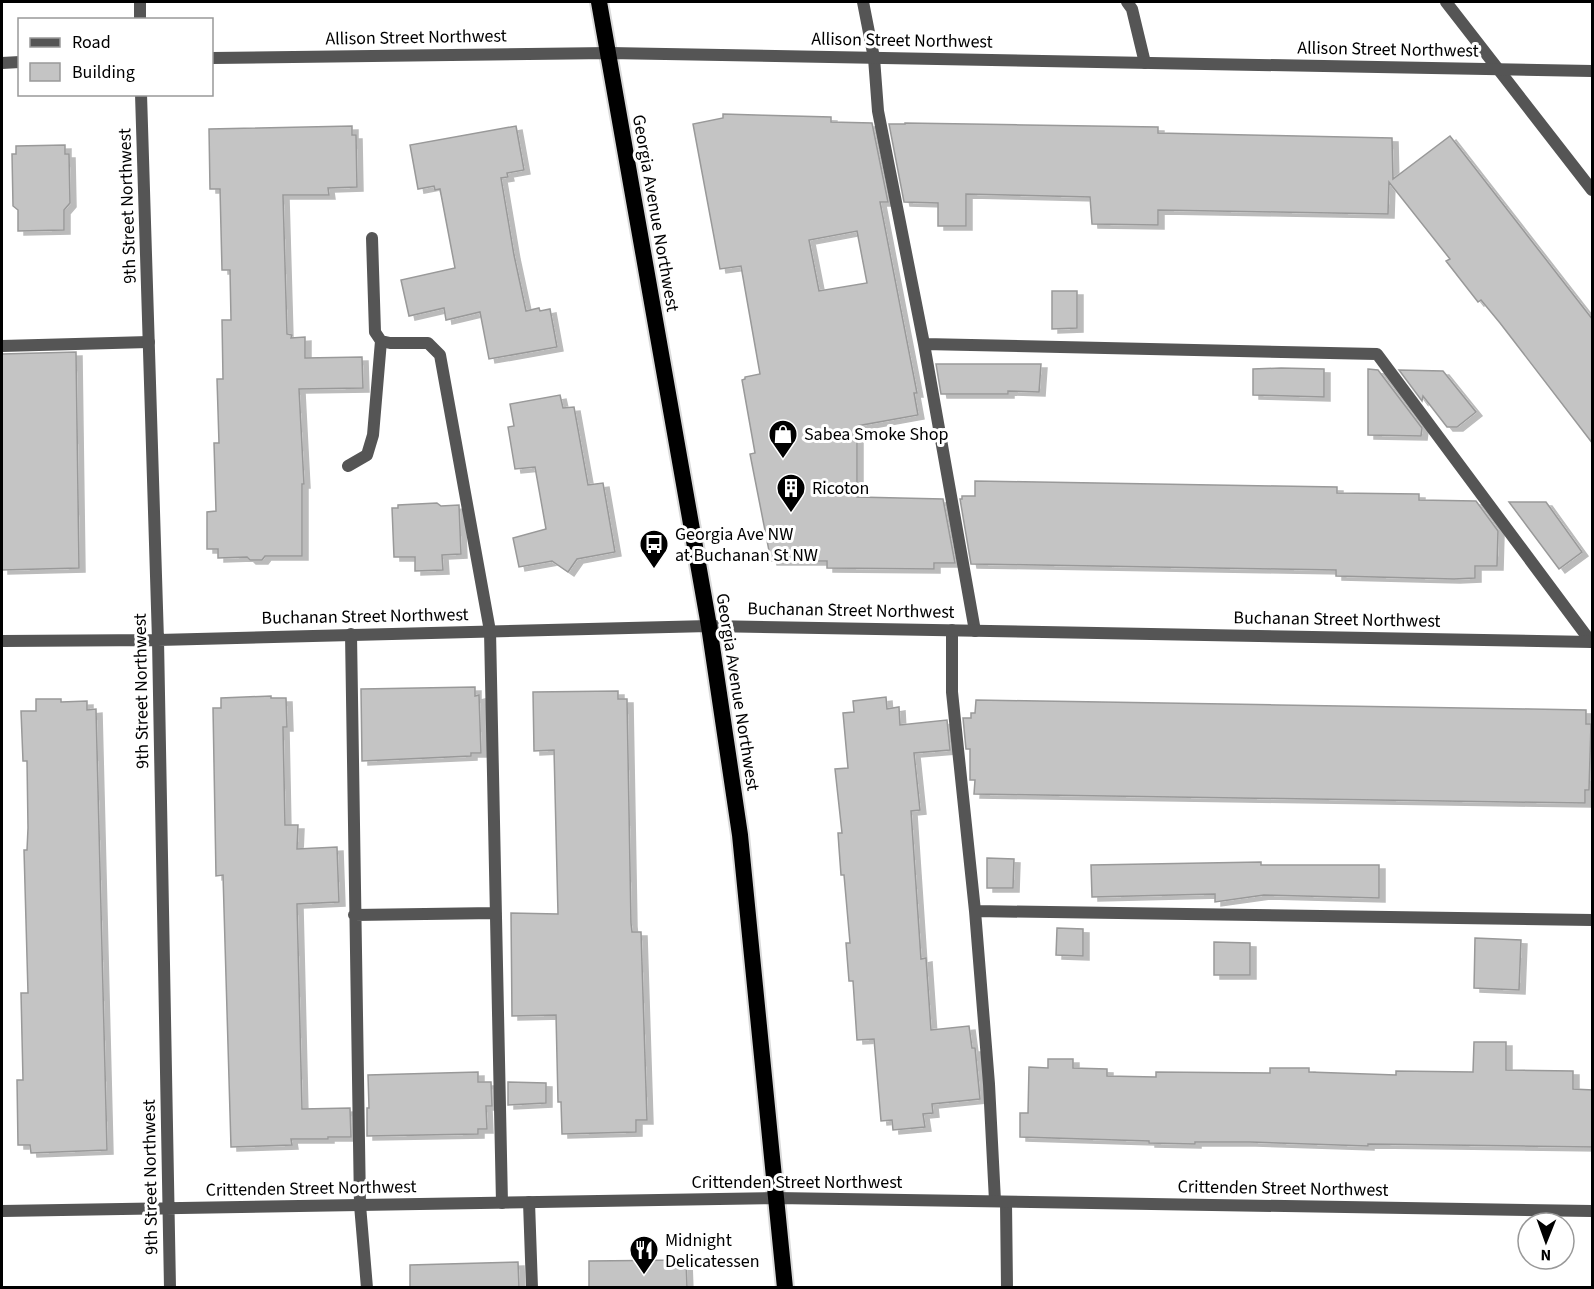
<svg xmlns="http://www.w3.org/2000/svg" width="1594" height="1289" viewBox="0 0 1594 1289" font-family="'Source Sans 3',sans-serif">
	<defs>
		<filter id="shadow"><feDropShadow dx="6" dy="4" stdDeviation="0" flood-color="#0004"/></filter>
	</defs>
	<rect width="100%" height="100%" fill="#fff"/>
	<path fill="#c4c4c4" stroke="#999" stroke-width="1.5" fill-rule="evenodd" filter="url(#shadow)" d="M 723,114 L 831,117 L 831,122 L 872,123 L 888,202 L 880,202 L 917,393 L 914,393 L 918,415 L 857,426 L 857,497 L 943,499 L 955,563 L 934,563 L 934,569 L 827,568 L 827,561 L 771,561 L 750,454 L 755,453 L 742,380 L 745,379 L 745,377 L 760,374 L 741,266 L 720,269 L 693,124 L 723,118 ZM 857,231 L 867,283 L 819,291 L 809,240 Z
		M 905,123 L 1158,127 L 1158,133 L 1392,138 L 1393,179 L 1450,136 L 1593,320 L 1593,444 L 1500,323 L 1481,300 L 1478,302 L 1446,261 L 1450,259 L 1389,182 L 1388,214 L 1158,210 L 1158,225 L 1092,224 L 1090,197 L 966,194 L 966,226 L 938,226 L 938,203 L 904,202 L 889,124 L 905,124 Z
		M 352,126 L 352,135 L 356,135 L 357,187 L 328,188 L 329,195 L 283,195 L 287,334 L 292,335 L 291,338 L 305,337 L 305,358 L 362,357 L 363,388 L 299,389 L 304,484 L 302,484 L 302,556 L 265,556 L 262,560 L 250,560 L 247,557 L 218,558 L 218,549 L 207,549 L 207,512 L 216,511 L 214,443 L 219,443 L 217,379 L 223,379 L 222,320 L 231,320 L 230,270 L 222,270 L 220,189 L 210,189 L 209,129 Z
		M 516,126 L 524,170 L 507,173 L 508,177 L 501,178 L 514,255 L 526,311 L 539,308 L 540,311 L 550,309 L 557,347 L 489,359 L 480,312 L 446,320 L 444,308 L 409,316 L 401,280 L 455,268 L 440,189 L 435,190 L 434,186 L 418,189 L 410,145 Z
		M 65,145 L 65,154 L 69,154 L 70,203 L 64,210 L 64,230 L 18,231 L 18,210 L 13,206 L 12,154 L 16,154 L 16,146 Z
		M 1052,291 L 1077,291 L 1077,328 L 1052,329 Z
		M 76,352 L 79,568 L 2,570 L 2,354 Z
		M 936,364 L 1041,364 L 1039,392 L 1008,391 L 1008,394 L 941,394 Z
		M 1281,368 L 1324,369 L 1324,397 L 1253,395 L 1253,369 Z
		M 1368,369 L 1378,370 L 1422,428 L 1421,436 L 1368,435 Z
		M 1399,370 L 1443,371 L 1476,412 L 1457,427 L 1447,427 L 1423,396 L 1422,401 Z
		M 560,395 L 563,408 L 574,407 L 588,485 L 603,483 L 615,552 L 577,559 L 568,572 L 552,561 L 519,567 L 513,538 L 546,529 L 535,467 L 515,469 L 508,427 L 514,426 L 510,404 Z
		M 975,481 L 1337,487 L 1337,493 L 1419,494 L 1419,500 L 1476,501 L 1498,531 L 1497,566 L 1475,566 L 1475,578 L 1454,579 L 1336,576 L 1336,570 L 971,564 L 960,499 L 962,499 L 962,496 L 975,496 Z
		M 1509,502 L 1546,502 L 1582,552 L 1559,569 Z
		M 437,503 L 441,506 L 459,505 L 461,554 L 442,555 L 443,570 L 415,571 L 415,557 L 394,557 L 392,508 L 398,508 L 398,505 Z
		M 475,687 L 475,696 L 479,695 L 481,753 L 471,753 L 471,756 L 362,761 L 361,689 Z
		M 618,691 L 618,699 L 627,699 L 631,923 L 632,932 L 641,932 L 647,1120 L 636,1120 L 636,1132 L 562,1134 L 561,1102 L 558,1102 L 556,1015 L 512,1016 L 511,913 L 558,914 L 554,750 L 534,751 L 533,692 Z
		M 271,696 L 271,698 L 286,698 L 287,727 L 283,727 L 285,825 L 298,825 L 297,849 L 337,847 L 339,902 L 297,904 L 302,1109 L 350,1108 L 351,1137 L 328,1137 L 328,1139 L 291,1139 L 292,1145 L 231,1147 L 223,875 L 216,876 L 213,708 L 221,708 L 221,698 Z
		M 886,697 L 887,709 L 899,707 L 900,725 L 947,720 L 950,750 L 914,753 L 920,810 L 911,811 L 921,959 L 926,958 L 931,1030 L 969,1026 L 972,1048 L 975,1048 L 980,1099 L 932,1104 L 933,1113 L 923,1114 L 925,1127 L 893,1130 L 892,1120 L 881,1121 L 874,1039 L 857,1040 L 853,981 L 849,981 L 846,943 L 850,943 L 844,875 L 841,875 L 839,848 L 838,833 L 842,833 L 835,769 L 848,768 L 843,713 L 854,712 L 853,701 Z
		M 36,699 L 61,699 L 61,702 L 87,701 L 87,710 L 96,709 L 107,1150 L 31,1153 L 30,1145 L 18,1145 L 17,1080 L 23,1080 L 21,993 L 28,993 L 24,850 L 27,850 L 28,828 L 27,761 L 23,761 L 21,711 L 36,711 Z
		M 976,700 L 1586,710 L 1586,724 L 1591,724 L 1589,790 L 1585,790 L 1585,803 L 974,794 L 975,780 L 970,780 L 970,749 L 966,749 L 963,718 L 971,718 L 971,713 L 975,713 Z
		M 987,858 L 1014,859 L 1013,888 L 987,888 Z
		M 1261,862 L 1261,865 L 1379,865 L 1379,898 L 1264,895 L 1215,902 L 1215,894 L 1092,897 L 1091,865 Z
		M 1057,928 L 1083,929 L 1083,956 L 1056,955 Z
		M 1475,938 L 1521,940 L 1519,990 L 1474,988 Z
		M 1214,942 L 1250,943 L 1250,975 L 1214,975 Z
		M 1474,1042 L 1506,1042 L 1506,1070 L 1573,1071 L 1573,1089 L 1593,1090 L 1593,1147 L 1368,1144 L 1368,1146 L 1250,1142 L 1195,1142 L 1195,1144 L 1149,1143 L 1149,1141 L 1020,1137 L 1020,1113 L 1028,1113 L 1029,1067 L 1048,1068 L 1048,1059 L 1073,1059 L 1073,1068 L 1107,1069 L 1107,1076 L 1156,1077 L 1156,1072 L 1270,1073 L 1270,1068 L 1309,1068 L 1309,1072 L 1396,1075 L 1396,1071 L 1473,1072 Z
		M 478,1072 L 478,1082 L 491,1082 L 492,1106 L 486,1106 L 487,1129 L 478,1129 L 478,1134 L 367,1136 L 367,1108 L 369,1108 L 368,1075 Z
		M 508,1082 L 546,1083 L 546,1103 L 508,1105 Z
		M 686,1260 L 687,1287 L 589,1287 L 589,1261 Z
		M 518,1262 L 519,1287 L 410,1287 L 410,1265 Z"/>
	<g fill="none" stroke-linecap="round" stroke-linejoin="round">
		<g stroke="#dbdbdb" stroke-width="20">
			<path id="trunk" d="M 599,2 L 709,626 L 740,835 L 785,1288"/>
		</g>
		<path stroke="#555" stroke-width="12" d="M 863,2 L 874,58 L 878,111 L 924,344 L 975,631
			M 1127,2 L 1132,9 L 1145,63
			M 372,238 L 375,332 L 381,341 L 390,343 L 428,343 L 440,355 L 490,631 L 502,1203
			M 924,344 L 1377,354 L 1591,642
			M 2,346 L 149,342
			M 348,466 L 367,455 L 373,435 L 381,341
			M 952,630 L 952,692 L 975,911 L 989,1084 L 995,1201
			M 351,634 L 360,1205 L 367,1288
			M 975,911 L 1592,920
			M 354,915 L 496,913
			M 529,1202 L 532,1288
			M 1006,1202 L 1007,1288"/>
		<path stroke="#555" stroke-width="12" d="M 140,2 L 140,20
			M 1446,2 L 1592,190
			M 141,94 L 158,640 L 170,1288
			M 2,641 L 158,640 L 709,626 L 1592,642
			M 2,1211 L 776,1198 L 1592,1211"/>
		<path stroke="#555" stroke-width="12" d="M 212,58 L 609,53 L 1592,71
			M 2,63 L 20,62"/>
		<use href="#trunk" stroke="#000" stroke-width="16"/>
	</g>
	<defs>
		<g id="shop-pin" transform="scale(1.5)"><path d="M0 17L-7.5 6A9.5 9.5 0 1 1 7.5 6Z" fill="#000" stroke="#fff"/><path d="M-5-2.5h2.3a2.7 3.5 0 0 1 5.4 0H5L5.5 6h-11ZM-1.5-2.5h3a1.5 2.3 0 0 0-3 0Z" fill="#fff"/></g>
		<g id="building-pin" transform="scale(1.5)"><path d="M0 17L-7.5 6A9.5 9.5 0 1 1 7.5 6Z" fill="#000" stroke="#fff"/><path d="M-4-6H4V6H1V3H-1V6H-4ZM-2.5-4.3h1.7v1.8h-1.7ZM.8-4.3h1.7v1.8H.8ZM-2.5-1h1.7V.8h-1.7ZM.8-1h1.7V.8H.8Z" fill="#fff"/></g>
		<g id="bus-pin" transform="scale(1.5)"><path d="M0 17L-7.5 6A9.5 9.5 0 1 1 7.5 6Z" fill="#000" stroke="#fff"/><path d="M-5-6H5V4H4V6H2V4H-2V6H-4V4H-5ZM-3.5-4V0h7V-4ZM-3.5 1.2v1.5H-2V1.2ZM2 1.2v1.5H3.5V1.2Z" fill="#fff"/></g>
		<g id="restaurant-pin" transform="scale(1.5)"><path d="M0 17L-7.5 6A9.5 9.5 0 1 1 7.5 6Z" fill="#000" stroke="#fff"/><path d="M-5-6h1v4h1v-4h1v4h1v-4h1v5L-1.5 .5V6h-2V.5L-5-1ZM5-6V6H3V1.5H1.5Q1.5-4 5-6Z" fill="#fff"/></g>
	</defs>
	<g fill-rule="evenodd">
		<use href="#shop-pin" x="783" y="434"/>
		<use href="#building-pin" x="791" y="488"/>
		<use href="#bus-pin" x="654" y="544"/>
		<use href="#restaurant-pin" x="644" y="1250"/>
	</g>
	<g text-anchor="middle" stroke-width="6" stroke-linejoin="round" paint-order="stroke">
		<g font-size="18" fill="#000" stroke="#fff">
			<text transform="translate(416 37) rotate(-1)" y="6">Allison Street Northwest</text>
			<text transform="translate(902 40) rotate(1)" y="6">Allison Street Northwest</text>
			<text transform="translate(1388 49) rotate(1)" y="6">Allison Street Northwest</text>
			<text transform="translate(127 206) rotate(-92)" y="6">9th Street Northwest</text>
			<text transform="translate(656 213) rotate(80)" y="6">Georgia Avenue Northwest</text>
			<text transform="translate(851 610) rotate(1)" y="6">Buchanan Street Northwest</text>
			<text transform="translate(365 616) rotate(-1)" y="6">Buchanan Street Northwest</text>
			<text transform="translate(1337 619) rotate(1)" y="6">Buchanan Street Northwest</text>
			<text transform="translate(141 691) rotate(-91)" y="6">9th Street Northwest</text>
			<text transform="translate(738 692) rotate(81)" y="6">Georgia Avenue Northwest</text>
			<text transform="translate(150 1177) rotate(-91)" y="6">9th Street Northwest</text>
			<text x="797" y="1188">Crittenden Street Northwest</text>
			<text transform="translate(311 1188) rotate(-1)" y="6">Crittenden Street Northwest</text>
			<text transform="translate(1283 1188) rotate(1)" y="6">Crittenden Street Northwest</text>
		</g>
		<g font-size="18" fill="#000" stroke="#fff" text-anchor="start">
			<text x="804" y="440">Sabea Smoke Shop</text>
			<text x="812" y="494">Ricoton</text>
			<text x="675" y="540">Georgia Ave NW<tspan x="675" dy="21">at Buchanan St NW</tspan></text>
			<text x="665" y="1246">Midnight<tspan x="665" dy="21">Delicatessen</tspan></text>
		</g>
	</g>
	<rect width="1594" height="1289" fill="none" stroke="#000000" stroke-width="6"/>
	<rect x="18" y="18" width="195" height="78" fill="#ffffff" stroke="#999999" stroke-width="1.5"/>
	<rect x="30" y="38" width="30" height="9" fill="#555555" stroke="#999999" stroke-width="1.5"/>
	<text x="72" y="48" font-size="18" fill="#000000">Road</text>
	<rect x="30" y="63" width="30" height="18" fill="#c4c4c4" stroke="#999999" stroke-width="1.5"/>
	<text x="72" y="78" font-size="18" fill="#000000">Building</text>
	<g transform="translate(1546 1241) rotate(181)"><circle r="28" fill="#ffffff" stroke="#999999" stroke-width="1.5"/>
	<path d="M0-4.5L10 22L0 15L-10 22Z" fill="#000000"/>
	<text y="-9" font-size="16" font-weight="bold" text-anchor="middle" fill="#000000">N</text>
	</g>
</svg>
